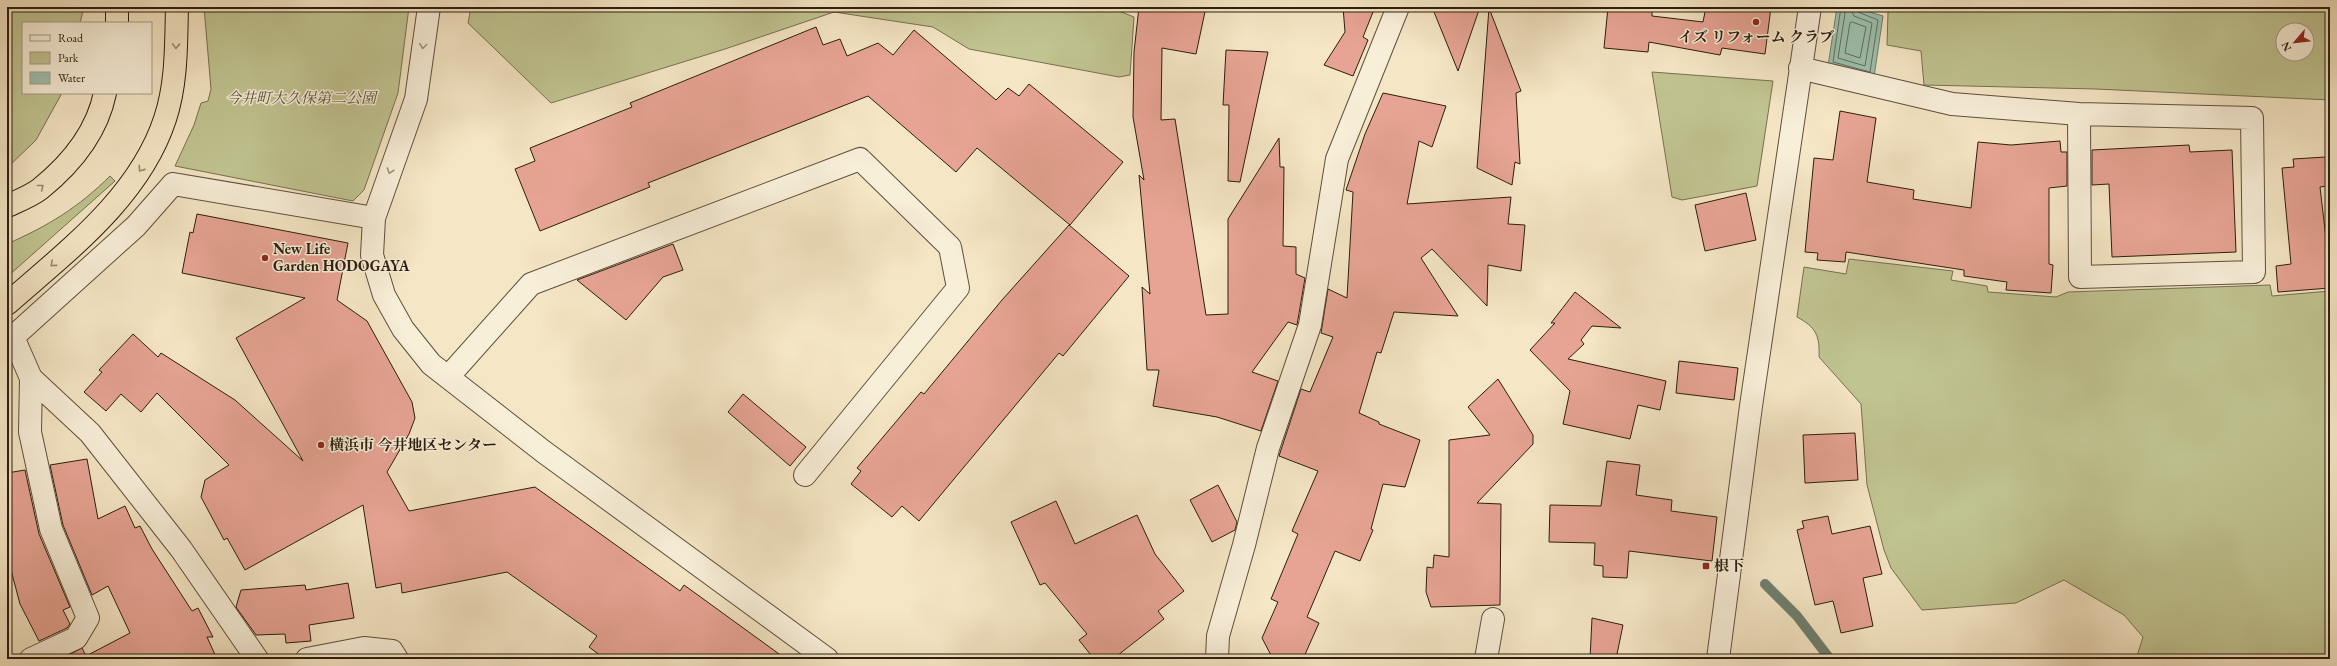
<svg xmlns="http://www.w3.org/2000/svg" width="2337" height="666" viewBox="0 0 2337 666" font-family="'EB Garamond','Noto Serif JP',serif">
	<rect width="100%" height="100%" fill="#f5e6c5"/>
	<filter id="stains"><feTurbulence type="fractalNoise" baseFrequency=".005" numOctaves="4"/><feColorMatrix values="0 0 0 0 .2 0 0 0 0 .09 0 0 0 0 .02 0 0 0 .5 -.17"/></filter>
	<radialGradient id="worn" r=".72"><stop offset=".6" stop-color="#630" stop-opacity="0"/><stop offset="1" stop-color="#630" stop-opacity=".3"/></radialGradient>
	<path fill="#c0c491" stroke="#767150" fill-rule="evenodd" d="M 7,7 L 84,7 L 80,23 L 23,23 L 23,93 L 62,93 L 36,140 L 7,168 Z
		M 204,7 L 409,7 L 398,93 L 364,190 L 353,201 L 175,166 L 194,125 L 201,103 L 208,101 L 211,89 Z
		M 471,7 L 1109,7 L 1134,17 L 1130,75 L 1119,77 L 969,49 L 933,27 L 834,12 L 725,49 L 551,103 L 468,23 Z
		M 1871,7 L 2330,7 L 2330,100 L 2096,89 L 1924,85 L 1921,51 L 1887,45 L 1888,12 ZM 2283,30 L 2307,30 L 2307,54 L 2283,54 Z
		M 1652,72 L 1773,81 L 1757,186 L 1682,200 L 1672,197 Z
		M 110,176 L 115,181 L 7,277 L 7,244 C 48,226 79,207 110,176 Z
		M 1849,259 L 1953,271 L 1951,280 L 1987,286 L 1988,292 L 2056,297 L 2068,292 L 2270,285 L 2272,296 L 2330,291 L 2330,659 L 2136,659 L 2143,637 L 2124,615 L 2064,580 L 2016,603 L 1922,610 L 1891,568 L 1884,550 L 1867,485 L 1861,404 L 1819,357 C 1820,336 1816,327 1797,317 L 1804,267 L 1846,274 Z"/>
	<path fill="#9dc0ae" stroke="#6f7f6e" d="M 1837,7 L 1853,7 L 1883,16 L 1874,77 L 1828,66 Z"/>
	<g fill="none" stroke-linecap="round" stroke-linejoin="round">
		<path stroke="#646f5e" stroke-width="1" d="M 1841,7 L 1833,62 L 1870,72 L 1878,20 L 1858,12 L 1855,7
			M 1846,7 L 1838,58 L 1865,66 L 1872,23 L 1854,16 L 1850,7
			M 1852,22 L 1866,27 L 1860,58 L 1845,53 L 1850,23 Z"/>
		<path stroke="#6f7f6e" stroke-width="10" d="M 1765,584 L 1797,616 L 1830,659"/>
	</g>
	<path fill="#e7a494" stroke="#2b1e0f" d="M 1139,7 L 1206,7 L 1196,54 L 1162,48 L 1161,120 L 1175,119 L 1206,315 L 1228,314 L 1228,219 L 1279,138 L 1280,167 L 1284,167 L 1283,246 L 1296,247 L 1296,274 L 1305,278 L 1297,325 L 1288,322 L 1252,372 L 1278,381 L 1261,431 L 1217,417 L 1153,406 L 1159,370 L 1147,370 L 1142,287 L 1150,294 L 1139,175 L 1144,180 L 1133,117 L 1134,52 Z
		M 1343,7 L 1375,7 L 1363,37 L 1368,40 L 1353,76 L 1324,65 L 1345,32 Z
		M 1432,7 L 1480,7 L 1458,71 Z
		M 1608,7 L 1652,7 L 1652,16 L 1703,22 L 1706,7 L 1771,7 L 1765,54 L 1722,48 L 1720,55 L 1649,42 L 1648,52 L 1604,48 Z
		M 1489,8 L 1521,91 L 1516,93 L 1520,164 L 1515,162 L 1512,185 L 1477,168 Z
		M 816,27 L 823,45 L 840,39 L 847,56 L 878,43 L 893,55 L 914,30 L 996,100 L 1008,88 L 1019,96 L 1029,84 L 1123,162 L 1070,225 L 977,148 L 956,172 L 868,96 L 648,183 L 650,187 L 540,231 L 515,169 L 535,161 L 530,148 L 632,107 L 630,103 Z
		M 1226,50 L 1268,52 L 1240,182 L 1228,181 L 1229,105 L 1223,105 Z
		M 1383,93 L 1446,106 L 1432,147 L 1419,141 L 1407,204 L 1511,197 L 1508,224 L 1525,225 L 1521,271 L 1488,265 L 1487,306 L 1432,249 L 1421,258 L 1458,316 L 1394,312 L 1381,353 L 1377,352 L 1359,413 L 1379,422 L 1379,424 L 1420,440 L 1405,487 L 1383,484 L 1371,529 L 1373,530 L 1360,561 L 1335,551 L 1307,617 L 1319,623 L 1303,659 L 1273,659 L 1262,638 L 1278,602 L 1271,599 L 1298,534 L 1292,531 L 1318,471 L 1279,456 L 1301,389 L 1310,392 L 1333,337 L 1321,333 L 1328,289 L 1347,298 L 1353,192 L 1346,190 L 1365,134 Z
		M 1840,111 L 1876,118 L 1867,182 L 1914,190 L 1913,199 L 1971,208 L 1978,142 L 2011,145 L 2060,141 L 2061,152 L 2067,152 L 2067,186 L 2049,188 L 2049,264 L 2053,265 L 2051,293 L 2006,290 L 2007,282 L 1964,276 L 1964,270 L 1846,252 L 1845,262 L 1817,260 L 1818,253 L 1805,252 L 1814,158 L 1833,160 Z
		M 2189,145 L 2190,152 L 2232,150 L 2236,252 L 2112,257 L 2109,184 L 2092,185 L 2092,150 Z
		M 2326,157 L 2328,186 L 2320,187 L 2327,247 L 2330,247 L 2330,288 L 2278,292 L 2276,266 L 2291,264 L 2282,168 L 2294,167 L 2293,159 Z
		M 1746,193 L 1756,240 L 1705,251 L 1695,205 Z
		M 197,214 L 348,243 L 337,300 L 367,321 L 412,402 L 415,418 L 409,434 L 387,472 L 409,511 L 535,487 L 680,591 L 684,585 L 786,659 L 605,659 L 589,647 L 597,636 L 507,572 L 402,593 L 401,583 L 376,588 L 363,505 L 245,570 L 227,538 L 224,540 L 201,497 L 205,480 L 229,465 L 157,393 L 141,412 L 121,394 L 106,411 L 84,392 L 102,372 L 99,370 L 133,334 L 158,357 L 161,353 L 235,400 L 303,461 L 236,338 L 305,298 L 182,273 L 190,232 L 193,233 Z
		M 1069,225 L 1129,276 L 1063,356 L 1059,353 L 919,521 L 902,506 L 892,517 L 851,484 L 861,471 L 857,468 L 921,392 L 924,394 L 1002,300 Z
		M 673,244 L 683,270 L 663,277 L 626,320 L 577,280 Z
		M 1575,292 L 1621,328 L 1592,326 L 1581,340 L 1584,344 L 1568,359 L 1666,381 L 1660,410 L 1638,405 L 1630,439 L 1563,424 L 1570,391 L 1530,350 L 1555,323 L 1551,323 Z
		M 1679,361 L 1738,368 L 1734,400 L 1676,393 Z
		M 1498,379 L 1533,435 L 1533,444 L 1477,503 L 1501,504 L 1500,605 L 1431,607 L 1426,592 L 1427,567 L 1433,568 L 1434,555 L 1449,557 L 1449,440 L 1490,435 L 1468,407 Z
		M 743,394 L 806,447 L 790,466 L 728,412 Z
		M 1855,433 L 1858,480 L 1805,483 L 1803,435 Z
		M 87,459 L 98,519 L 125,506 L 135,528 L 140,526 L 152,549 L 192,611 L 198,608 L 213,637 L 207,637 L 217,659 L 61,659 L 82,648 L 86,656 L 130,633 L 108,586 L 92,595 L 63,525 L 50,465 Z
		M 1607,461 L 1640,465 L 1636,495 L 1672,500 L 1671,511 L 1717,517 L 1712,561 L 1629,551 L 1627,578 L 1603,577 L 1603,566 L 1594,565 L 1595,543 L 1549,542 L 1550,505 L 1601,506 Z
		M 25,470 L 39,534 L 70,607 L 63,610 L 70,624 L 67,628 L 39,641 L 20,604 L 7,555 L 7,473 Z
		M 1218,485 L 1237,522 L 1235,530 L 1212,542 L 1190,500 Z
		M 1056,501 L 1075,544 L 1137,515 L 1155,554 L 1184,591 L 1158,611 L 1164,619 L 1113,659 L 1094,659 L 1079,640 L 1087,634 L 1045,583 L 1040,585 L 1011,522 Z
		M 1828,516 L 1832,534 L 1870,526 L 1882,574 L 1863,578 L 1873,626 L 1841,633 L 1833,601 L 1815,605 L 1797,530 L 1804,528 L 1802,521 Z
		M 348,583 L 354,618 L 309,625 L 311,641 L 286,643 L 285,634 L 256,635 L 236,607 L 241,590 L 305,585 L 306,590 Z
		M 1592,618 L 1623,625 L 1616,659 L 1590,659 Z"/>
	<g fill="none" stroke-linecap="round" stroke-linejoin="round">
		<g stroke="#5e503c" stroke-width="24">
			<path id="minor" d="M 429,7 L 416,99 L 374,218 L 372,255 L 384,295 L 403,329 L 431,364 L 544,452 L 827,659
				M 1800,68 L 1952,104 L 2079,114 L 2252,118 L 2254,272 L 2080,277 L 2079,114
				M 448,377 L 531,284 L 860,159 L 950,247 L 958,288 L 805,475
				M 31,378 L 90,433 L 181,549 L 257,659
				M 31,659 L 76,638 L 88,618 L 51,529 L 30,432 L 31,378 L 13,337 L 136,226 L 173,184 L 374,218
				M 307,659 L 364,648 L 392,651 L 397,659
				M 1217,659 L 1218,636 L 1244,545 L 1268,448 L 1310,325 L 1337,159 L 1398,7
				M 1486,659 L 1493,619
				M 1718,659 L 1751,406 L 1810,7"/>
		</g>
		<g stroke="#2b1e0f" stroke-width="24">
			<path id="highway" d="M 117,23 L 117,7
				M 7,206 C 18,201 31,196 40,189 C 71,164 97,132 105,93
				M 7,304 C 67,251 139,198 165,119 C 177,83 176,44 177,7"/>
		</g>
		<use href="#minor" stroke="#f8efd9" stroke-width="22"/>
		<use href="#highway" stroke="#f5e6c5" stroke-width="22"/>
	</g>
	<defs><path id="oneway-chevron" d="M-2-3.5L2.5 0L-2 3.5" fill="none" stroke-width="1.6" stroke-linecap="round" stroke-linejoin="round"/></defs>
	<g stroke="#9a8c73">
		<use href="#oneway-chevron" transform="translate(176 46) rotate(92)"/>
		<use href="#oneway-chevron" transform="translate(141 169) rotate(125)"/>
		<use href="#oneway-chevron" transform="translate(41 187) rotate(-39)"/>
		<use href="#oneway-chevron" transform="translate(53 264) rotate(139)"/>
	</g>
	<g stroke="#9c917e">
		<use href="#oneway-chevron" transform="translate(423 46) rotate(98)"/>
		<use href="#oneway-chevron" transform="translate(390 171) rotate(109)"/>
	</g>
	<g fill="#8f2418" stroke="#f8efd9" stroke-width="1.5">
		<circle cx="1756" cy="22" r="4"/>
		<circle cx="265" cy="258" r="4"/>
		<circle cx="321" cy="445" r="4"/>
		<rect x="1702" y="562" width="8" height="8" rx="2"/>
	</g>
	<g text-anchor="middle" stroke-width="3" stroke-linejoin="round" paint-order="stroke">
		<g font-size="15" font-weight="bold" fill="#2b1e0f" stroke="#f8efd9" text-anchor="start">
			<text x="1756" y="42" text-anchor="middle">イズ リフォーム クラブ</text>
			<text x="273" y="254">New Life<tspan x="273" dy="17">Garden HODOGAYA</tspan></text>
			<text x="329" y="450">横浜市 今井地区センター</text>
			<text x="1714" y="571">根下</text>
		</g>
		<g font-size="15" font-style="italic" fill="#585036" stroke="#f8efd9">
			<text x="301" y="103">今井町大久保第二公園</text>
		</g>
	</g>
	<rect width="2337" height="666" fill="none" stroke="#f5e6c5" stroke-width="24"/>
	<rect x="8" y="8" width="2321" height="650" fill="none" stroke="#2b1e0f" stroke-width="2"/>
	<rect x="12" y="12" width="2313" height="642" fill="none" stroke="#2b1e0f"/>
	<rect x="22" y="22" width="130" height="72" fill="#f8efd9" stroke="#a69b88"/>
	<rect x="30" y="35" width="20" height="6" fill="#f8efd9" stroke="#a69b88"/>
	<text x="58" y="42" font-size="12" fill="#2b1e0f">Road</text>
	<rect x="30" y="52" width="20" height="12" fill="#c0c491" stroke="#a69b88"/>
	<text x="58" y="62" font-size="12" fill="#2b1e0f">Park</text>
	<rect x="30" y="72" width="20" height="12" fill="#9dc0ae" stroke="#a69b88"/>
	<text x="58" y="82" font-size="12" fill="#2b1e0f">Water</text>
	<g transform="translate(2295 42) rotate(242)"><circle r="19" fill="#f8efd9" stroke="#a69b88"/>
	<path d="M0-3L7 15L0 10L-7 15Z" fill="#8f2418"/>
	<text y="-6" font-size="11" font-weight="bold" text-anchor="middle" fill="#2b1e0f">N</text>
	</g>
	<rect width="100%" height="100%" filter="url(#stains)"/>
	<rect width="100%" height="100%" fill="url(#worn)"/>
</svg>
